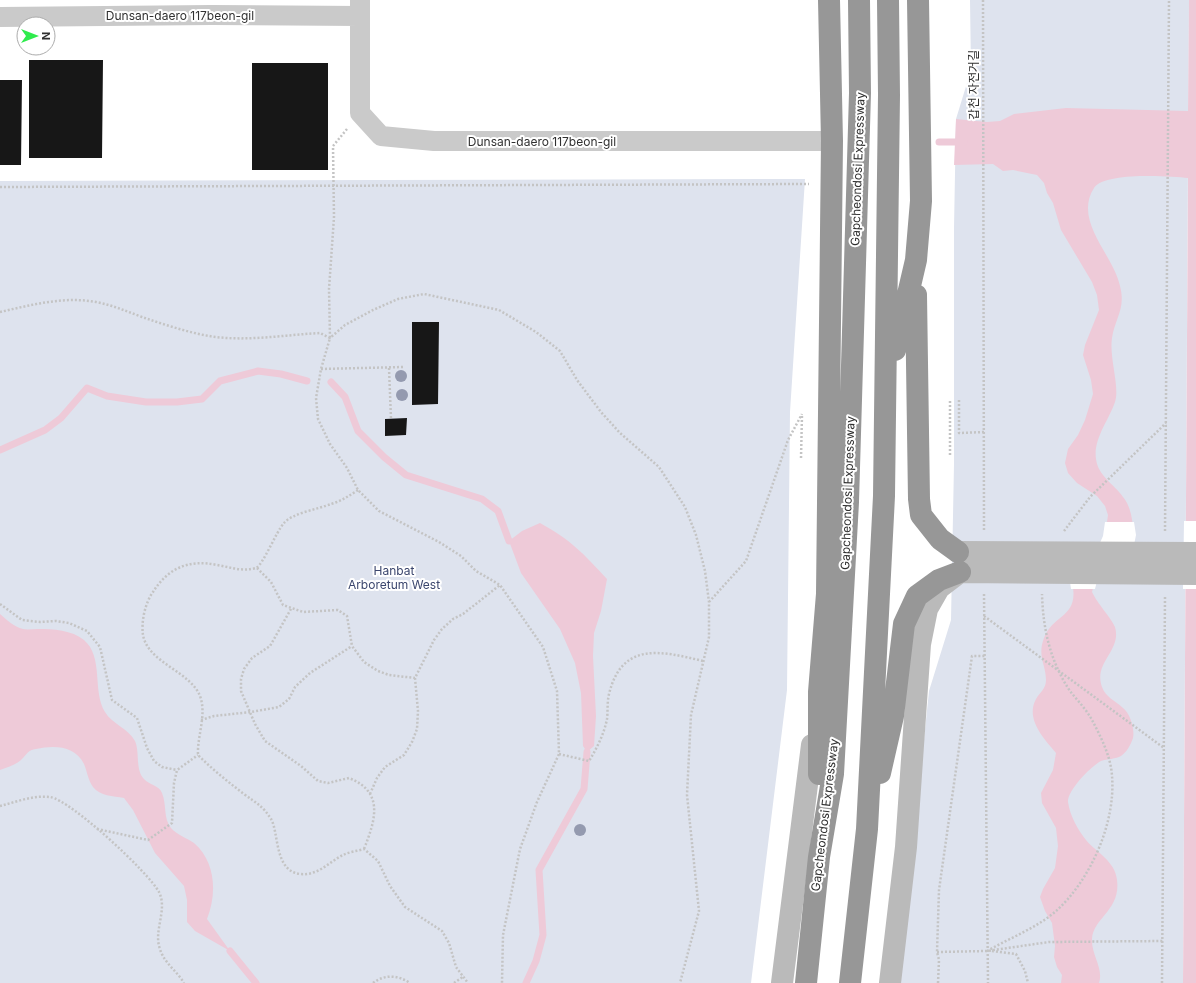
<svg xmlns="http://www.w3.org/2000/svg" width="1196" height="983" viewBox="0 0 1196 983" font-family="Inter,'Noto Sans KR',sans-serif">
	<rect width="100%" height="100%" fill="#fff"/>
	<path fill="#dee3ee" d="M 970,0 L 1189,0 L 1183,983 L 899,983 L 929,691 L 951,620 L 954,464 L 954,228 L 956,119 L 971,70 Z
		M 805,179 L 790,412 L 787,690 L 751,983 L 0,983 L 0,181 Z"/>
	<path fill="#eecad8" d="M 1189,0 L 1196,0 L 1196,983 L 1183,983 L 1188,178 C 1169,176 1104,172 1094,188 C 1073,221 1113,254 1120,286 C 1126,309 1115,318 1112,338 C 1109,358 1120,387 1115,402 C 1109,420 1093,439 1096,459 C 1098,476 1114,484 1123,497 C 1132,508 1132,521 1134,534 L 1095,580 L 1092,592 C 1097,603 1112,619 1115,627 C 1122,651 1093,662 1102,687 C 1106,698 1115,700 1123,708 C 1130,713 1135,729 1133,738 C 1131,744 1127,752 1121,756 C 1116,759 1107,759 1101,761 C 1091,766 1067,791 1068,802 C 1070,816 1078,830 1086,840 C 1097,853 1115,861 1117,880 C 1121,910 1093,918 1092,939 C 1091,954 1104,969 1099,983 L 1061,983 L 1062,975 L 1057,967 L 1054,957 L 1055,946 L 1052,923 L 1045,911 L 1040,897 L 1043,889 L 1055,868 L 1058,846 L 1056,828 L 1042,803 L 1041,793 L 1053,770 L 1056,753 C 1044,739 1025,719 1036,699 C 1040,692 1046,689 1046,680 C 1046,665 1037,656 1044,638 C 1054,613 1080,618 1072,582 L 1105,536 L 1108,515 L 1105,506 L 1097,496 L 1077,483 L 1068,473 L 1065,463 L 1068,449 L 1078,435 L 1085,420 L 1093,394 L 1091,380 L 1083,355 L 1085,345 L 1099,310 L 1097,295 L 1092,282 L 1061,230 L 1053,203 L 1047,193 L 1044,183 L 1037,175 L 1013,170 L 1003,171 L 993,164 L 954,165 L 956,119 L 987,122 L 1000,121 L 1014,114 L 1066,108 L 1188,111 Z
		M 540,523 C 571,540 583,553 607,579 L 601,611 L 594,633 L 593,656 L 596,716 L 594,746 L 587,752 L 583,746 L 581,693 L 575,663 L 560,629 L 521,573 L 509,541 L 522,531 Z
		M 0,614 C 6,619 14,627 23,629 C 27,630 33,629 38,629 C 53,629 72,630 84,640 C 104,657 92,691 105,712 C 112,724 128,728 135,741 C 140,752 135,770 144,779 C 149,785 159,785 162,793 C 167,805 163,818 171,828 C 177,835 187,838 194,843 C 216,862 217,894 207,919 L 230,951 L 195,931 L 187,922 L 187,900 L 184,886 L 155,853 L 133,810 L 124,798 C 113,796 100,796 93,787 C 88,780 87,771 84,764 C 75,746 55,745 36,749 C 28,750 27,754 22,759 C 16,765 8,767 0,770 Z"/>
	<path fill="#fff" d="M 1184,521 L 1196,521 L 1196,589 L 1183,589 Z
		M 1105,522 L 1134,522 L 1136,535 L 1133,550 L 1097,581 L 1095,589 L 1071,589 L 1070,582 L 1099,545 L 1103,536 Z"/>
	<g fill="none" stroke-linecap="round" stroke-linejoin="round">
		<path stroke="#eecad8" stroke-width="7" d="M 939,142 L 964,142
			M 331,382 L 345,397 L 358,431 L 384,457 L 406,475 L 482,499 L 498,511 L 509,541
			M 0,450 L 45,430 L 61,418 L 87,388 L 107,396 L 146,402 L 177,402 L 202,399 L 220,381 L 258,371 L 281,374 L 307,381
			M 230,951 L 256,983
			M 526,983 L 536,961 L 543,935 L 539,870 L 584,789 L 587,752"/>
	</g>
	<path fill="#171717" d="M 29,60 L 103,60 L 102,158 L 29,158 Z
		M 252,63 L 328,63 L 328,170 L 252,170 Z
		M 0,80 L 22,80 L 21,165 L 0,165 Z
		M 412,322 L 439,322 L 438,404 L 412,405 Z
		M 407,418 L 406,435 L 385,436 L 385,419 Z"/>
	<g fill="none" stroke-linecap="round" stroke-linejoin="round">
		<path stroke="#c4c4c4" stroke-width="2.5" stroke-dasharray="2 2" stroke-linecap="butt" d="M 983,0 L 984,531
			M 347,129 L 333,146 L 334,217 L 329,289 L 330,338 L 321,369 L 316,398 L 318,419 L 330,444 L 347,468 L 358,490 L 379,511 L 439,542 L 461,556 L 476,571 L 500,585 L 543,647 L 557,691 L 559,754 L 537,802 L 520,849 L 503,935 L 502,983
			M 0,187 L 809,184
			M 0,312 C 31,305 64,296 96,302 C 112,305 126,311 142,317 C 163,324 186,332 209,336 C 245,342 283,335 320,333 L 330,338 L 345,325 L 373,310 L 398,299 L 424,294 L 499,310 L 536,332 L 560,351 L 577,380 L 601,412 L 620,433 L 659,467 L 685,507 L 696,535 L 705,571 L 709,602 L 709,637 L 691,715 L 687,795 L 699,911 L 680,983
			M 389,368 L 391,419
			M 321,369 L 403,367
			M 959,400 L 959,433 L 984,432
			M 950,455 L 950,400
			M 801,458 L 802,415
			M 358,490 C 349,496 341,501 331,504 C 319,509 292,513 284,523 C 276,532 263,565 256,568 C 242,572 230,567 217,565 C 189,559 168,568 153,592 C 145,603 141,622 143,635 C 148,663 190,671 200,696 C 207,715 197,736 198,755 C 212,769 228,782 244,794 C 256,803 263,806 271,819 C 279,832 274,871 300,874 C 318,876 329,862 343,855 C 349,852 357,851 364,849 L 378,861 L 390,886 L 405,907 L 442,931 L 449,943 L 456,967 L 468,983
			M 1064,531 L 1090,497 L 1166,423
			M 1165,531 L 1169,0
			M 257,568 L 271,582 L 283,605 L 303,612 L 338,610 L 347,616 L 352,646 L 364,662 L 378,671 L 389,675 L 415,678
			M 984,594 L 988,983
			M 709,602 L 746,561 L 788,440 L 802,414
			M 0,604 L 22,620 L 40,622 L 56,621 L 69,623 L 87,631 L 100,647 L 112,700 L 137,718 L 147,748 L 154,761 L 162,767 L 177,770
			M 291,609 L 270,646 L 252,658 L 244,669 L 241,679 L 241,691 L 255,724 L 265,741 L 301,766 L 318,781 L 328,783 L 349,778 C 385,792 375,821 364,849
			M 984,616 L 1164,748
			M 201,720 L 214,716 L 251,712 L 279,707 L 289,699 L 295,687 L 310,673 L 352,646
			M 559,754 L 589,761 C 597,748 604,734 607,719 C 608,711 607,702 609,694 C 622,641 661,651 703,661
			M 370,794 L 377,778 L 385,767 L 404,755 L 412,742 L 417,729 L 418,711 L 415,678 L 434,640 L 442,629 L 453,619 L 463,614 L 500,585
			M 0,806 C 16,802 33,795 50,797 C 71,800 149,873 159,892 C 168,910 153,931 160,949 C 164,963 177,971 184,983
			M 97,829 L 148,840 L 172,823 L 174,783 L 177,770 L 198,755
			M 987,951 C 1010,938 1036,928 1055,912 C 1090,881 1116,823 1112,776 C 1111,757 1101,737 1092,720 C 1086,709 1077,700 1070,691 C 1050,661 1043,629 1042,594
			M 992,951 L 1016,954 L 1025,971 L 1028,983
			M 937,952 L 987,951 L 1049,942 L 1163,941
			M 373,983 C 385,974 398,975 410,983
			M 454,983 L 464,976
			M 938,983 L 939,960 L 937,952 L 939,890 L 972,656 L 985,656
			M 1162,983 L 1165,596"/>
		<path stroke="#cacaca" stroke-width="20" d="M 360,0 L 360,113 L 381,136 L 434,141 L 832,141
			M 0,17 L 211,15 L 360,16"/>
		<path stroke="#bababa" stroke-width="22" d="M 958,552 L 1196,553
			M 782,983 L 812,745
			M 890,983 L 906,847 L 920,644 L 927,609 L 939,588 L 960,572 L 1196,574"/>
		<path stroke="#979797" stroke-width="22" d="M 916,295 L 919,499 L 921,515 L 940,539 L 958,552
			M 895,350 L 916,260 L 921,201 L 918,0
			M 827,594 L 832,141 L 829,0
			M 880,773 L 893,716 L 904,624 L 917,596 L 939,580 L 960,572
			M 819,774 L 819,692 L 827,594 L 830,579
			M 806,983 L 819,857 L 833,774 L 848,502 L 860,93 L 859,0
			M 850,983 L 867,829 L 884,496 L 889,95 L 888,0"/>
	</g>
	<g fill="#949aaf">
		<circle cx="401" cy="376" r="6"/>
		<circle cx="402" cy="395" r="6"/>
		<circle cx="580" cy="830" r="6"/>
	</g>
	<g text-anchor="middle" stroke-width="4" stroke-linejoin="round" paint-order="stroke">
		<g font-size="12" fill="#303030" stroke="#fff">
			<text x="180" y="20">Dunsan-daero 117beon-gil</text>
			<text transform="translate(974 85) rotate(-90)" y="4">갑천 자전거길</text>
			<text x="542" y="146">Dunsan-daero 117beon-gil</text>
			<text transform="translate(858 169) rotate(-88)" y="4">Gapcheondosi Expressway</text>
			<text transform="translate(848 493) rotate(-88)" y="4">Gapcheondosi Expressway</text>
			<text transform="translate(825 815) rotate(-83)" y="4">Gapcheondosi Expressway</text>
		</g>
		<g font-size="12" fill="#3c476e" stroke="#fff">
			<text x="394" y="575">Hanbat<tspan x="394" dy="14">Arboretum West</tspan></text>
		</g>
	</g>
	<g transform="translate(36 36) rotate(90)"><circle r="19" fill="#ffffff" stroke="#acacac"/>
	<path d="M0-3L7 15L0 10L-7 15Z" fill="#2feb4d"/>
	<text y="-6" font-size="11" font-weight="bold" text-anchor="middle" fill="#303030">N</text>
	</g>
</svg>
